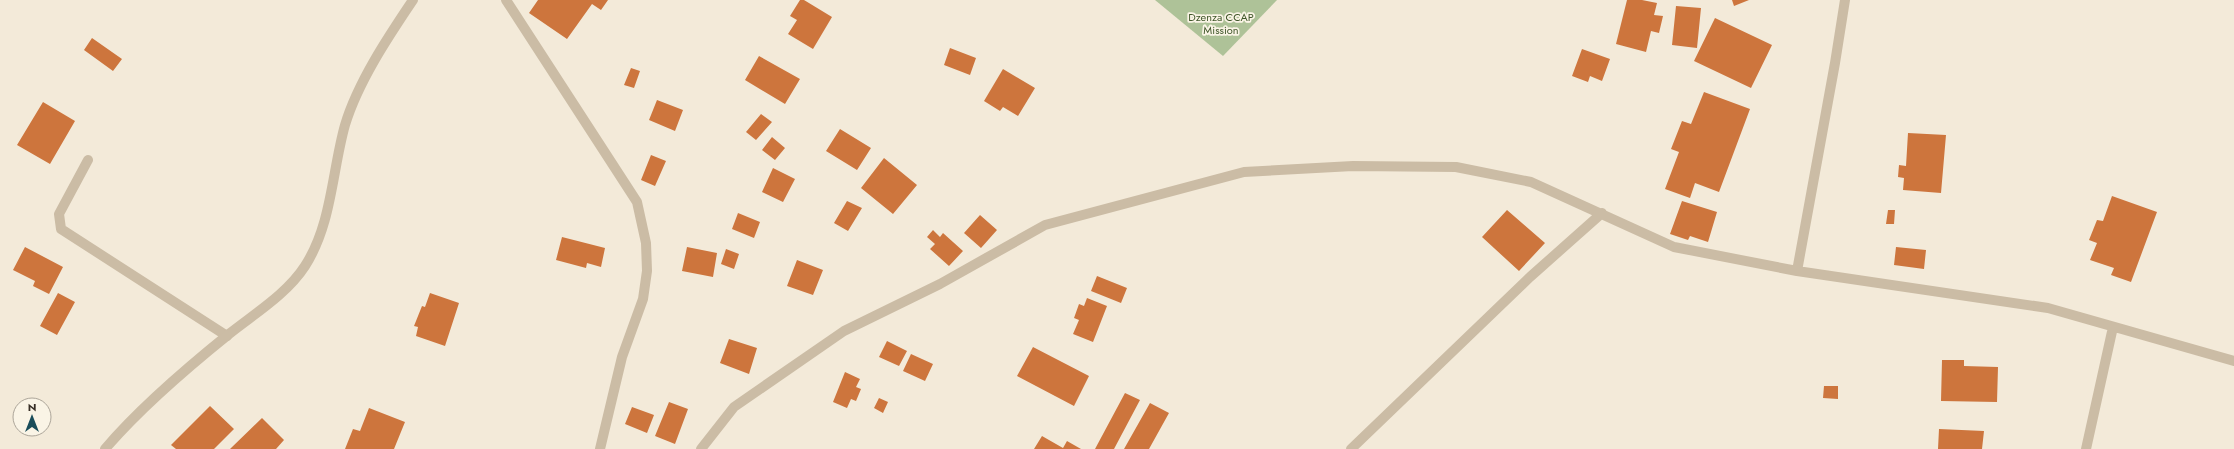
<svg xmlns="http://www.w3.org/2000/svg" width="2234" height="449" viewBox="0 0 2234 449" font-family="Jost,sans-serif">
	<rect width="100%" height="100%" fill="#f3ead9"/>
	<path fill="#aec298" d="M 1155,0 L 1277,0 L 1223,56 Z"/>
	<path fill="#cd753d" d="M 538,0 L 608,0 L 601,10 L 592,4 L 567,39 L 529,13 Z
		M 800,0 L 804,0 L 832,17 L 813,49 L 788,34 L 797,20 L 790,16 Z
		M 1627,0 L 1642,0 L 1657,3 L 1654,15 L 1663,16 L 1659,33 L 1651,31 L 1646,52 L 1616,44 Z
		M 1732,0 L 1749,0 L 1734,6 Z
		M 1676,6 L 1701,8 L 1697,48 L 1672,45 Z
		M 1715,18 L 1772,45 L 1751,88 L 1694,61 Z
		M 92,38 L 122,59 L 113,71 L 84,50 Z
		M 950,48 L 976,58 L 970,75 L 944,65 Z
		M 1582,49 L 1610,59 L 1602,81 L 1590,76 L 1588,82 L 1572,76 Z
		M 759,56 L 800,79 L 785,104 L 745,80 Z
		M 631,68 L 640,71 L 634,88 L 624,85 Z
		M 1003,69 L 1035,88 L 1018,116 L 1003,107 L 1000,111 L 984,101 Z
		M 1704,92 L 1750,109 L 1719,192 L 1695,183 L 1690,198 L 1665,189 L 1679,152 L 1671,149 L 1682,121 L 1691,124 Z
		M 657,100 L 683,110 L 675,131 L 649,120 Z
		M 43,102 L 75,121 L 50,164 L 17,145 Z
		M 761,114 L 772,122 L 756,140 L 746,132 Z
		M 840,129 L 871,148 L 857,170 L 826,151 Z
		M 1908,133 L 1946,135 L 1941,193 L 1903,190 L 1904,178 L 1898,177 L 1899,165 L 1906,166 Z
		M 772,137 L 785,148 L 775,160 L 762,150 Z
		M 651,155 L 666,161 L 655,186 L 641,180 Z
		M 884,158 L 917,185 L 893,214 L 861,188 Z
		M 773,168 L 795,179 L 783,202 L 762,192 Z
		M 2112,196 L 2157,212 L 2131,282 L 2111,275 L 2114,268 L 2090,260 L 2097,243 L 2089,240 L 2097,220 L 2103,221 Z
		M 847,201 L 862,208 L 848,231 L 834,223 Z
		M 1682,201 L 1717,212 L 1708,242 L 1690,236 L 1688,240 L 1670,234 Z
		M 1507,210 L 1545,243 L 1519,271 L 1482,237 Z
		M 1888,210 L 1895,210 L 1894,224 L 1886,224 Z
		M 738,213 L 760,222 L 754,238 L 732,229 Z
		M 980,215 L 997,230 L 981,248 L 964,233 Z
		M 933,230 L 940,237 L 943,233 L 963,251 L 949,266 L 930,249 L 935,244 L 927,237 Z
		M 562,237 L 605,248 L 601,267 L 587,263 L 586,268 L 556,260 Z
		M 25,247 L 63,267 L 49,294 L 33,286 L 35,281 L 13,270 Z
		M 687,247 L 717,253 L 713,277 L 682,271 Z
		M 1896,247 L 1926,250 L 1924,269 L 1894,265 Z
		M 726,249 L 739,254 L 734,269 L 721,264 Z
		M 797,260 L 823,270 L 813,295 L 787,286 Z
		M 1097,276 L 1127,288 L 1121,303 L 1091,291 Z
		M 58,293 L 75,302 L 57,335 L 40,326 Z
		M 430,293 L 459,303 L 445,346 L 416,336 L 418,327 L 414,326 L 422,306 L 425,307 Z
		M 1087,298 L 1107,306 L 1093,342 L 1073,334 L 1079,320 L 1074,318 L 1079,304 L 1084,306 Z
		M 729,339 L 757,348 L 749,374 L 720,363 Z
		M 887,341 L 907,351 L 899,366 L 879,357 Z
		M 1033,347 L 1089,376 L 1074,406 L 1017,376 Z
		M 911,354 L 933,364 L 925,381 L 903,371 Z
		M 1942,360 L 1964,360 L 1964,366 L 1998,367 L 1997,402 L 1941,401 Z
		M 845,372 L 860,379 L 856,387 L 861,389 L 856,401 L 851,399 L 847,408 L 833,402 Z
		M 1824,386 L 1838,386 L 1838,399 L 1823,398 Z
		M 1125,393 L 1140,400 L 1114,449 L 1095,449 Z
		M 879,398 L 888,402 L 883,413 L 874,408 Z
		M 669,402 L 688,409 L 675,444 L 655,436 Z
		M 1150,403 L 1169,413 L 1149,449 L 1124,449 Z
		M 210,406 L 234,429 L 214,449 L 176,449 L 171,445 Z
		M 632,407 L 654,415 L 647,433 L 625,424 Z
		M 369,408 L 405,422 L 394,449 L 345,449 L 353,429 L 360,431 Z
		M 262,418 L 284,440 L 276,449 L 230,449 Z
		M 1939,429 L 1984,431 L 1982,449 L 1938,449 Z
		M 1042,436 L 1063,448 L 1067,441 L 1081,449 L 1034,449 Z"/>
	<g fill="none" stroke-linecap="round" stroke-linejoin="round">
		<path stroke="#cbbca5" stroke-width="10" d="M 88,160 L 59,214 L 61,229 L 227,336"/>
		<path stroke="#cbbca5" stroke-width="10" d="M 506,0 L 637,202 L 646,243 L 647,271 L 643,299 L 622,357 L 600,449
			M 1797,271 L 1835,63 L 1845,0
			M 105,449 C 139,409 188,367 229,334 C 254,314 287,294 305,266 C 332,224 332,171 345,125 C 358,82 388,37 413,0
			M 701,449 L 734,407 L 844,331 L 940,284 L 1045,225 L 1244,172 L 1353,166 L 1456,167 L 1531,182 L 1674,247 L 1797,271 L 2048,308 L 2234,361
			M 1351,449 L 1530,277 L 1602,213
			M 2086,449 L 2113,327"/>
	</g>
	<g text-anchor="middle" stroke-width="3.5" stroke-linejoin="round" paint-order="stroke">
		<g font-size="11" fill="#3f5629" stroke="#faf4e6">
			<text x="1221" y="21">Dzenza CCAP<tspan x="1221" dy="13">Mission</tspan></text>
		</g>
	</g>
	<g transform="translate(32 417)"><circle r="19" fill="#faf4e6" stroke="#aca599"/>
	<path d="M0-3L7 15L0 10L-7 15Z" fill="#1a4d5a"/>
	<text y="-6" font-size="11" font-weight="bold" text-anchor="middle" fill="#372e26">N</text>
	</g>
</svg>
